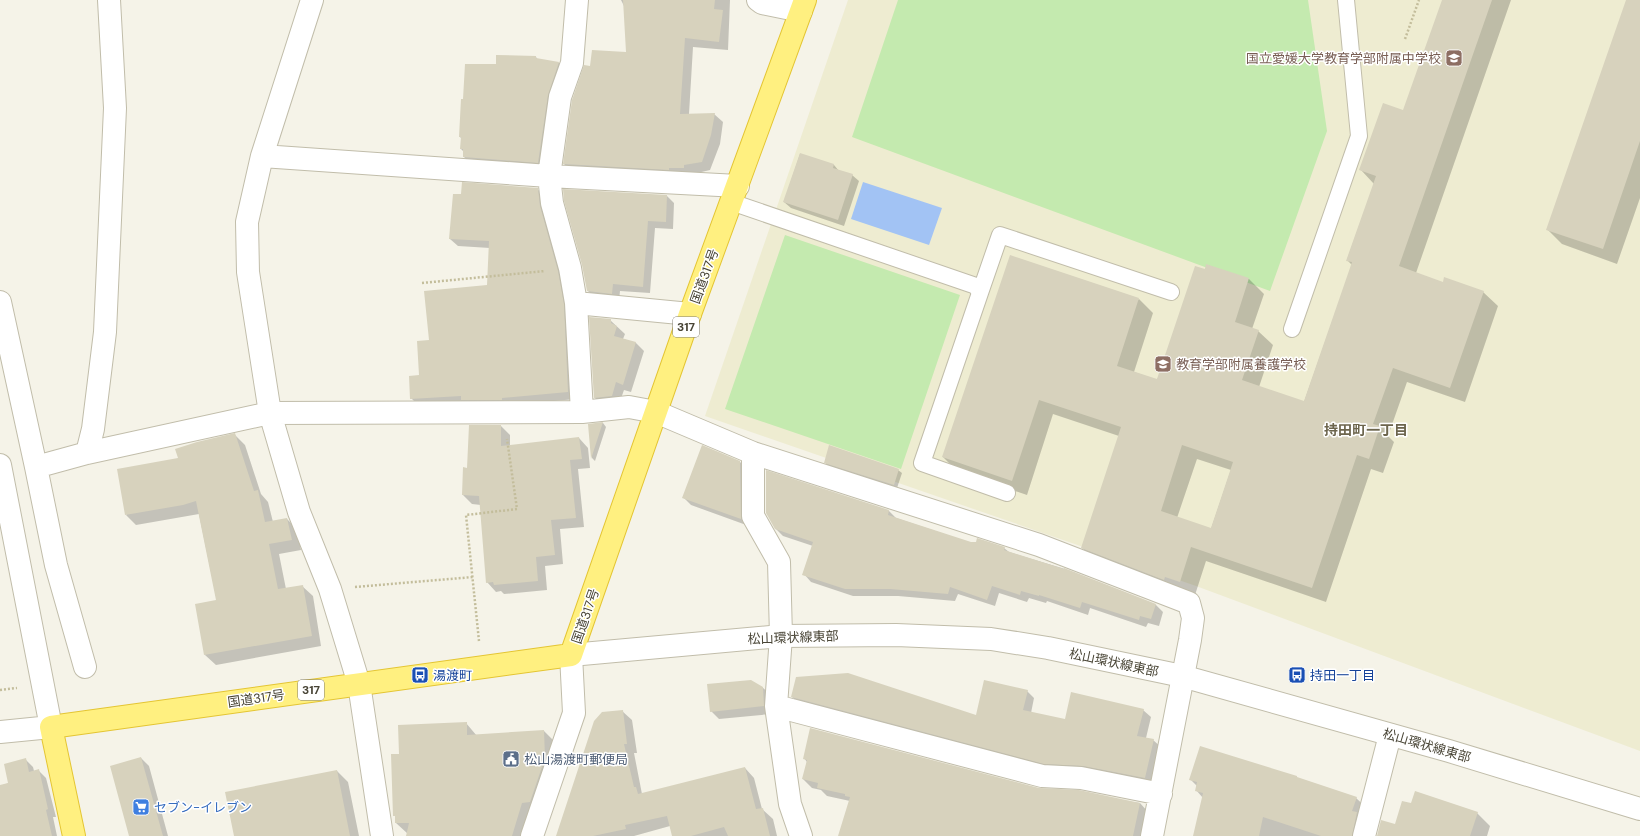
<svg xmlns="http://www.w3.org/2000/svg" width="1640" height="836" viewBox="0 0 1640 836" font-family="'DM Sans','Noto Sans JP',sans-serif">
	<rect width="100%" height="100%" fill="#f5f3e8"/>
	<path fill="#eeecd1" d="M 848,0 L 1640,0 L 1640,751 L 1196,586 L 705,416 Z"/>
	<path fill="#c4eaaf" d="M 898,0 L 1308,0 L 1327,131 L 1270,291 L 852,137 Z
		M 785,235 L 960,295 L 901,469 L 725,409 Z"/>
	<path fill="#a2c3f4" d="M 863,182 L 942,208 L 929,245 L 851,219 Z"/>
	<path fill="#0003" fill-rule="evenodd" d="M 621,0 L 730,0 L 728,50 L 693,47 L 689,114 L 714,114 L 723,122 L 720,144 L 710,170 L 693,174 L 573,173 L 564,164 L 591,67 L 627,53 L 625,8 Z
		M 1443,0 L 1511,0 L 1416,273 L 1443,283 L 1483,292 L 1498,306 L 1465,402 L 1407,382 L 1388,436 L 1394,442 L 1383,473 L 1371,469 L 1326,602 L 1206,561 L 1195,595 L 1097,562 L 1082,548 L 1119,436 L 1053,414 L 1027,495 L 958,472 L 943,457 L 1139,299 L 1153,313 L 1134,372 L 1157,380 L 1207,265 L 1249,279 L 1264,294 L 1252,329 L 1258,331 L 1273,345 L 1259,387 L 1304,402 L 1352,265 L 1347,260 L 1374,184 L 1361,170 L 1404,111 ZM 1197,459 L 1231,470 L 1211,529 L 1177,518 Z
		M 1627,0 L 1640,0 L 1640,198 L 1617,264 L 1562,244 L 1548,230 Z
		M 536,57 L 538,60 L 559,63 L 566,70 L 545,170 L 471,164 L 464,157 L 464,152 L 461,149 L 462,139 L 460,137 L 464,100 L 497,65 Z
		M 800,154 L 834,165 L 839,171 L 852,175 L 859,181 L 844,226 L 791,208 L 784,202 Z
		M 537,189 L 545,196 L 565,279 L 576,399 L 510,405 L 419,406 L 411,398 L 420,376 L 430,341 L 488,286 L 490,248 L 458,246 L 450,239 Z
		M 667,196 L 674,203 L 673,229 L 655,228 L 650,293 L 620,291 L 619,301 L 595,298 L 588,291 L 583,264 Z
		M 610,320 L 625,334 L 623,339 L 636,343 L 644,351 L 631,392 L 624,390 L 619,404 L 603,406 L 595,398 Z
		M 603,423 L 606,427 L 595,461 L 592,458 L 589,425 Z
		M 470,426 L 501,426 L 510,435 L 510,446 L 579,438 L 588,448 L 590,468 L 578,469 L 584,527 L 560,529 L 563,564 L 545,566 L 547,590 L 504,594 L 501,591 L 496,592 L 487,582 L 481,505 L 472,504 L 463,495 L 468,469 Z
		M 235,435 L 245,445 L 261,494 L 268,502 L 273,522 L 287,519 L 297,529 L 301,550 L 279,554 L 286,589 L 302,586 L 313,596 L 321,646 L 216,665 L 205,655 L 217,601 L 199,514 L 136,525 L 126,515 L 180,459 Z
		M 740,462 L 748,470 L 749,526 L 691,505 L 683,497 Z
		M 825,462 L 898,470 L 902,473 L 897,488 L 828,466 Z
		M 766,472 L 889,511 L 896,518 L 971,543 L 1004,548 L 1009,552 L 1065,569 L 1156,605 L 1163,612 L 1159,626 L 1148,623 L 1146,627 L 1090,608 L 1088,615 L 1047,601 L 1046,603 L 1029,598 L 1027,602 L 999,593 L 995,606 L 958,594 L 955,601 L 898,596 L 853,596 L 811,582 L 804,574 L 813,546 L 783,536 L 776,529 Z
		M 762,687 L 771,695 L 771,714 L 719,719 L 711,711 Z
		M 1027,691 L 1034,698 L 1031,713 L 1066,721 L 1143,710 L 1151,717 L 1146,738 L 1153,740 L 1161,747 L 1153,785 L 1052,770 L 800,704 L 792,697 L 977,716 Z
		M 622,711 L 632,720 L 637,753 L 634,753 L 642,794 L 745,768 L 754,778 L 762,809 L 773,819 L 777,836 L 673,836 L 670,826 L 634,836 L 562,836 Z
		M 466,723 L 477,736 L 544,731 L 555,742 L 526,836 L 407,836 L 408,834 L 396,823 L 396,817 L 394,815 L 400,755 Z
		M 141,758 L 149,766 L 168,836 L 130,836 Z
		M 804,758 L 1140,803 L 1148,812 L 1143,836 L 839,836 L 850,801 L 827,796 L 821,790 L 812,788 L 803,779 L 807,762 Z
		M 25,759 L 33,767 L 34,771 L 38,770 L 46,778 L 56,817 L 53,817 L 57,836 L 0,836 L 0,786 L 9,783 Z
		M 337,771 L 348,782 L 359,836 L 236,836 Z
		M 1191,780 L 1356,798 L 1369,810 L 1367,836 L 1194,836 L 1203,798 L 1196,790 L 1197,786 Z
		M 1412,805 L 1477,813 L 1490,826 L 1487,836 L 1378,836 L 1395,826 Z"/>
	<path fill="#d7d2bd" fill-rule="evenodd" d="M 623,0 L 715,0 L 714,9 L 723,10 L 719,42 L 685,38 L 680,114 L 715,113 L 711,135 L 702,162 L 684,165 L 684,168 L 669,168 L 669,170 L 563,164 L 572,100 L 584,65 L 590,66 L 592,50 L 626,52 Z
		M 1442,0 L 1492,0 L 1399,266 L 1443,282 L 1444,277 L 1484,291 L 1450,388 L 1393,368 L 1373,424 L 1380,426 L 1369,459 L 1357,455 L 1312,588 L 1191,547 L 1180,582 L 1165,577 L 1164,580 L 1081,548 L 1121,427 L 1039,400 L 1012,481 L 942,457 L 1010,255 L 1139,298 L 1117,366 L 1157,379 L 1195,266 L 1205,269 L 1206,264 L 1249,278 L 1235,322 L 1259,330 L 1242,380 L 1304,401 L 1352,262 L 1346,261 L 1376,176 L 1359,170 L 1383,103 L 1403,110 ZM 1182,445 L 1233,462 L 1211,528 L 1161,511 Z
		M 1626,0 L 1640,0 L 1640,141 L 1603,249 L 1546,230 Z
		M 496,55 L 536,56 L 536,58 L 559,62 L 548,95 L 538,163 L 463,157 L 463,149 L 460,149 L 461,137 L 459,137 L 461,99 L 463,99 L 465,64 L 496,64 Z
		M 800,153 L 834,164 L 833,168 L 853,174 L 838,220 L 783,202 Z
		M 462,182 L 538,188 L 540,206 L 558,271 L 564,304 L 568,392 L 502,398 L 502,400 L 461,400 L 461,396 L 410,399 L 409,376 L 419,375 L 417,341 L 429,340 L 424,291 L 487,285 L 489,241 L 449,239 L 453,194 L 461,194 Z
		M 563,189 L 667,195 L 666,222 L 648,221 L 643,287 L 613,284 L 612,294 L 587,291 L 582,265 L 564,201 Z
		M 589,317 L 611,319 L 611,323 L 617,326 L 614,336 L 636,342 L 623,385 L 616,382 L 612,396 L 594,398 Z
		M 603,422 L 591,459 L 588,424 Z
		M 469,425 L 501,425 L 501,446 L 579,437 L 582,459 L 570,460 L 576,518 L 551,520 L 555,555 L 536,557 L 538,581 L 494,585 L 493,582 L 486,583 L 479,496 L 462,495 L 463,467 L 467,468 Z
		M 235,433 L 254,491 L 258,490 L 265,522 L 287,518 L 292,540 L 269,544 L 278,589 L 303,585 L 312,636 L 204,655 L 195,604 L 216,600 L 196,501 L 183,505 L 125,515 L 117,469 L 178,458 L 175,449 L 197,442 Z
		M 702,445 L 740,461 L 741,519 L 682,498 Z
		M 829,445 L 899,469 L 894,485 L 824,463 Z
		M 766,470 L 889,510 L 888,515 L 971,542 L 976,542 L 977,538 L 1005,547 L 1004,550 L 1064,569 L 1064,568 L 1156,604 L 1151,619 L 1140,616 L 1139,620 L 1082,602 L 1080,608 L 1039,595 L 1039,596 L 1021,591 L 1020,595 L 992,586 L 987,600 L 950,587 L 948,594 L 890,589 L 845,589 L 802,575 L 813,542 L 775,529 L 766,513 Z
		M 848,673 L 976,715 L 984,680 L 1028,690 L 1023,710 L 1065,719 L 1071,692 L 1144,709 L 1137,736 L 1154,739 L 1145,778 L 1083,766 L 1044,764 L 791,697 L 796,677 Z
		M 751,680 L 763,687 L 764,706 L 710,712 L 707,684 Z
		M 623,710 L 627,744 L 624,744 L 634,787 L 636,787 L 638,794 L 745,767 L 756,809 L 763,808 L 770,836 L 728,836 L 724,827 L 691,836 L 672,836 L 667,816 L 625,825 L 626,829 L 593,836 L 556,836 L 594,721 L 602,712 Z
		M 467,722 L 467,735 L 544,730 L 545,758 L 530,802 L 522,803 L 512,836 L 406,836 L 409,823 L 395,823 L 395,816 L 393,816 L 391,754 L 399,754 L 398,725 Z
		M 810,728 L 1039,788 L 1079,790 L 1140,803 L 1133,836 L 838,836 L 850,797 L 845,796 L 845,794 L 817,788 L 818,783 L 802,779 L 807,760 L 803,759 Z
		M 1200,746 L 1297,776 L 1297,777 L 1357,797 L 1352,811 L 1357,812 L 1352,836 L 1321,836 L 1263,817 L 1259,836 L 1193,836 L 1203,793 L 1195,791 L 1197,782 L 1189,780 Z
		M 141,757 L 163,836 L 129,836 L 110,766 Z
		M 26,758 L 29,772 L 39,769 L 48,809 L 46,810 L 52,836 L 0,836 L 0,785 L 8,783 L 4,764 Z
		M 337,770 L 350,836 L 234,836 L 225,792 Z
		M 1415,791 L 1478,812 L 1470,836 L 1377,836 L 1381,820 L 1395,824 L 1402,801 L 1411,803 Z"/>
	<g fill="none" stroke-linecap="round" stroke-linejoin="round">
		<g stroke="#c1bdaa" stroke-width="18">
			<path id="service" d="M 731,202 L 976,286 L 980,293 L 922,463 L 1007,493
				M 980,293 L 1000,235 L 1171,292
				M 1292,329 L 1359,136 L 1346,0"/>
		</g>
		<g stroke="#c1bdaa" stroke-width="24">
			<path id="minor" d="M 312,0 L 262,156 L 247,222 L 248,272 L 270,413 L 299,512 L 330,589 L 359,684 L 382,836
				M 577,0 L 572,63 L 560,97 L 549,176 L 552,203 L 570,268 L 576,303 L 582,412
				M 758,0 L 762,3 L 801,11
				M 262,156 L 549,176 L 738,186
				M 0,302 L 36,467 L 56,565 L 85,667
				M 576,303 L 690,314
				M 87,453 L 93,429 L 105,332 L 115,108 L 109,0
				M 753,453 L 753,516 L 779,562 L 781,636 L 776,706 L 790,804 L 801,836
				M 36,467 L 87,453 L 270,413 L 582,412 L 629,407 L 656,412 L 753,453 L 1039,545 L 1189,603 L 1193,618 L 1190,640 L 1152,836
				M 776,706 L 1042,776 L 1081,778 L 1161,794
				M 532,836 L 574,713 L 571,655
				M 1364,836 L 1390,735"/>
		</g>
		<g stroke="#c1bdaa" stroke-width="24">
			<path id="tertiary" d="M 0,465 L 51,727 L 0,732
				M 571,655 L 781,636 L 896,635 L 991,639 L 1048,648 L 1182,676 L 1449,751 L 1640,809"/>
		</g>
		<g stroke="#e4c533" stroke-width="24">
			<path id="trunk" d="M 74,836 L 51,727 L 571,655 L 690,314 L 805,0"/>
		</g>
		<path stroke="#c3bd9b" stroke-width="2.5" stroke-dasharray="2 2" stroke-linecap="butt" d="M 1405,39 L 1419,0
			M 422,283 L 545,271
			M 355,587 L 473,577
			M 479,641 L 466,515 L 517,509 L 507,439
			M 0,690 L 17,688"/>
		<use href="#service" stroke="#fff" stroke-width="16"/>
		<use href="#minor" stroke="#fff" stroke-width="22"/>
		<use href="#tertiary" stroke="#fff" stroke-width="22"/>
		<use href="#trunk" stroke="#fff080" stroke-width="22"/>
	</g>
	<defs>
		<g id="school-square" transform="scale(0.9)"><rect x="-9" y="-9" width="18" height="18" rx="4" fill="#8d6e63" stroke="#fff"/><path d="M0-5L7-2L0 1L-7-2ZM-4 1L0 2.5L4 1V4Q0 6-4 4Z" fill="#fff"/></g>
		<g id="bus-square" transform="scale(0.9)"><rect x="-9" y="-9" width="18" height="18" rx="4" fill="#1a4fb4" stroke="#fff"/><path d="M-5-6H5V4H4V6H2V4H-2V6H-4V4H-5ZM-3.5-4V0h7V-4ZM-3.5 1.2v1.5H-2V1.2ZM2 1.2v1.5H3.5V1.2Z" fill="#fff"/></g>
		<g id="civic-square" transform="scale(0.9)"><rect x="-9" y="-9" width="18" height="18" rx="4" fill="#5c6f8a" stroke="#fff"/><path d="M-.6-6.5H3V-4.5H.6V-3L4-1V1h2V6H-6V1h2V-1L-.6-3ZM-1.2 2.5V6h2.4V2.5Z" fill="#fff"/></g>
		<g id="supermarket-square" transform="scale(0.9)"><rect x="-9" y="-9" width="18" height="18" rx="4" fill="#3f7fe0" stroke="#fff"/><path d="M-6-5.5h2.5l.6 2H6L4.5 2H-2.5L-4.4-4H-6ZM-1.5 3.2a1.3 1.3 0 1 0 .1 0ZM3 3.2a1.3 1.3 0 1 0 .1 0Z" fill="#fff"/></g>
	</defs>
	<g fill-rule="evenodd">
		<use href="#school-square" x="1454" y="58"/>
		<use href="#school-square" x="1163" y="364"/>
		<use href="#bus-square" x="420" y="675"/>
		<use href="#bus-square" x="1297" y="675"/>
		<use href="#civic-square" x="511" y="759"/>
		<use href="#supermarket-square" x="141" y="807"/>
	</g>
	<g text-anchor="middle" stroke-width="3" stroke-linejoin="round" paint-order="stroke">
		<g fill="#fff" stroke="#807d72" stroke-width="1">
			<rect x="673" y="317" width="26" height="20" rx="3"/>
			<rect x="298" y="680" width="26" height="20" rx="3"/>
		</g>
		<g font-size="12" font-weight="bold" fill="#494536">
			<text x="686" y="331">317</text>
			<text x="311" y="694">317</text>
		</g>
		<g font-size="13" fill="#785e54" stroke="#fff" text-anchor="end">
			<text x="1441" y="63">国立愛媛大学教育学部附属中学校</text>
			<text x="1176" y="369" text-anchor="start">教育学部附属養護学校</text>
		</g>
		<g font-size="13" fill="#494536" stroke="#fff">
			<text transform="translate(704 276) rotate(-70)" y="5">国道317号</text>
			<text transform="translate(585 616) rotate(-71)" y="5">国道317号</text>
			<text transform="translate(793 637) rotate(-2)" y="5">松山環状線東部</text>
			<text transform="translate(1114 662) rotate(12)" y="5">松山環状線東部</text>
			<text transform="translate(256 698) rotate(-8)" y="5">国道317号</text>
			<text transform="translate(1427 745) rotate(16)" y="5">松山環状線東部</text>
		</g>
		<g font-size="13" fill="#164399" stroke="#fff" text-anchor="start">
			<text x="433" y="680">湯渡町</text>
			<text x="1310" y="680">持田一丁目</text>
		</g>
		<g font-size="13" fill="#4e5e75" stroke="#fff" text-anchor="start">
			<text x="524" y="764">松山湯渡町郵便局</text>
		</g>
		<g font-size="13" fill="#366cbe" stroke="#fff" text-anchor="start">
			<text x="154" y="812">セブン-イレブン</text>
		</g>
		<g font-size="14" font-weight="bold" fill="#6c654d" stroke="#fff">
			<text x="1366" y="435">持田町一丁目</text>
		</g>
	</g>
</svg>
